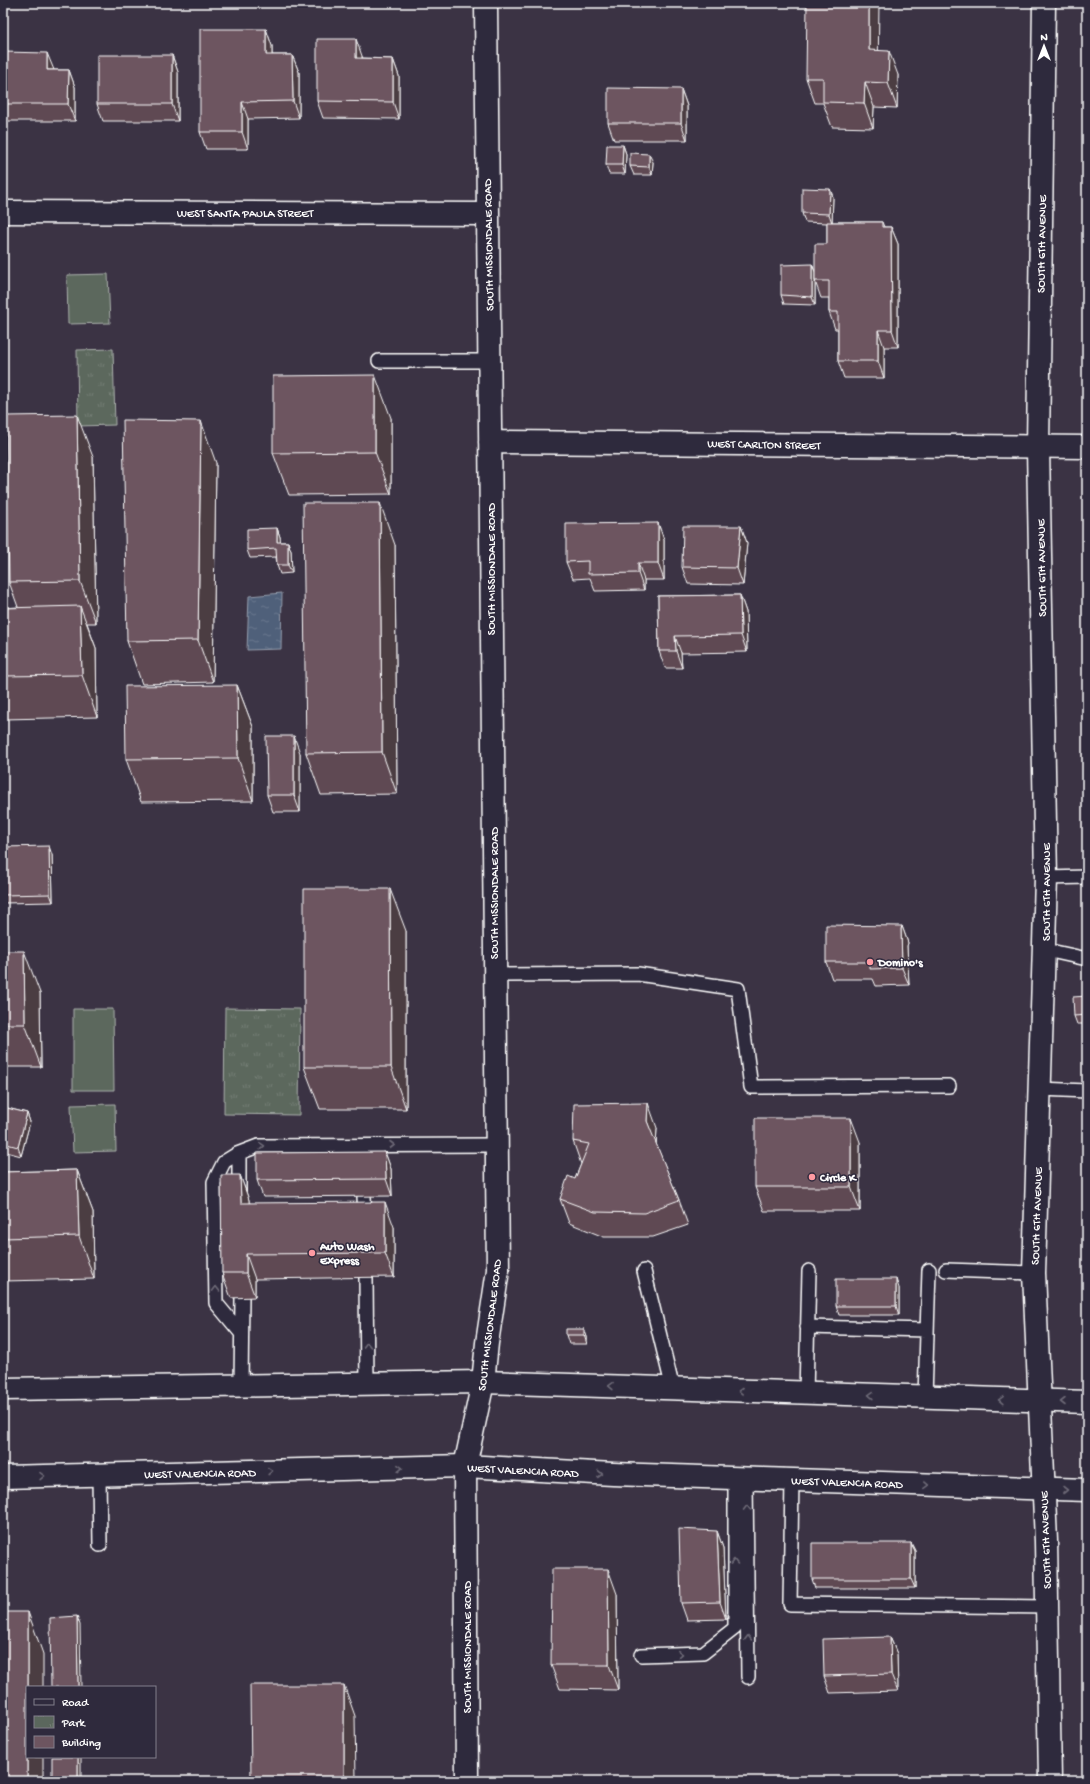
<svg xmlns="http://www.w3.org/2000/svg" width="1090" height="1784" viewBox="0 0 1090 1784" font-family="'Gochi Hand',sans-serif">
	<defs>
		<pattern id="park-tufts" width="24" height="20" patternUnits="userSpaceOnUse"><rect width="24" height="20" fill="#5b675d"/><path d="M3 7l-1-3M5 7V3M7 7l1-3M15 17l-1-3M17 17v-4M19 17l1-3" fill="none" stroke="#747e75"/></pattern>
		<pattern id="water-ripples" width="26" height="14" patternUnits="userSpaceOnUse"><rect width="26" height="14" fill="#50607a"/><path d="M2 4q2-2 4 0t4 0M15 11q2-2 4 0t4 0" fill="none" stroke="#6a788e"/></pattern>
	</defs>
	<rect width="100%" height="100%" fill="#3b3344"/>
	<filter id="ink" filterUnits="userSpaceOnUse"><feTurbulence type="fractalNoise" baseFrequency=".025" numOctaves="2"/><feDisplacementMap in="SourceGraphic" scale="8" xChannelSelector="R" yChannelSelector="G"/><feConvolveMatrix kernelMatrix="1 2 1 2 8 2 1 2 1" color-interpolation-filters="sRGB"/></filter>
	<g filter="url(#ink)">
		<path fill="url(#park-tufts)" stroke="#adb3ae" d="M 113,349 L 115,425 L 78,426 L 77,350 Z
			M 225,1008 L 300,1009 L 299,1115 L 224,1114 Z"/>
		<path fill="#5b675d" stroke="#adb3ae" d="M 108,274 L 110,323 L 68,324 L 67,275 Z
			M 73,1009 L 113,1009 L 114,1090 L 73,1090 Z
			M 115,1104 L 116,1151 L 73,1152 L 71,1105 Z"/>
		<path fill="url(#water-ripples)" stroke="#96a0af" d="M 282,593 L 281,649 L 247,650 L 249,596 Z"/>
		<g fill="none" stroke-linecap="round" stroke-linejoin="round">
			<g stroke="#fff" stroke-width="16">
				<path id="lane" d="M 379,361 L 489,361
					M 1046,878 L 1087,877
					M 1046,950 L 1087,959
					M 495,975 L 638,974 L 738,989 L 751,1087 L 949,1086
					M 1040,1089 L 1087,1091
					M 239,1154 L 239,1192
					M 364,1196 L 365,1219
					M 946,1270 L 1034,1273
					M 644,1271 L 673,1389
					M 366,1278 L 367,1384
					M 807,1327 L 927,1330
					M 241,1333 L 216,1303 L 214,1182 L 224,1162 L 237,1154 L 258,1146 L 497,1145
					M 241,1386 L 242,1297
					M 806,1393 L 809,1271
					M 925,1397 L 929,1270
					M 99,1476 L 100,1545
					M 746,1479 L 748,1677
					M 792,1480 L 790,1604 L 1047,1607
					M 641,1655 L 703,1653 L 735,1628 L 735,1478"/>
			</g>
			<g stroke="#fff" stroke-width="25">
				<path id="street" d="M 3,212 L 488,214
					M 490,442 L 1087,447
					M 467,1781 L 465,1466 L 483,1382 L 487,1343 L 498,1270 L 486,3"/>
			</g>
			<g stroke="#fff" stroke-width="25">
				<path id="secondary" d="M 1044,3 L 1038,447 L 1046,878 L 1034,1273 L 1046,1541 L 1050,1781"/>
			</g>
			<g stroke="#fff" stroke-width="25">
				<path id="primary" d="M 3,1389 L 483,1382 L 1087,1402
					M 3,1477 L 465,1466 L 613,1474 L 1087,1490"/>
			</g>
			<use href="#lane" stroke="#2f2a3d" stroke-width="13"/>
			<use href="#street" stroke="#2f2a3d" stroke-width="22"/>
			<use href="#secondary" stroke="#2f2a3d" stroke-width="22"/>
			<use href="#primary" stroke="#2f2a3d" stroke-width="22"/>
		</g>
		<path fill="#5e4953" stroke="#fff" d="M 266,29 L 272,46 L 272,55 L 292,55 L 299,72 L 299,118 L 248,119 L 248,149 L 206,149 L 200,132 Z
			M 878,50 L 898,75 L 897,108 L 874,107 L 873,128 L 832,127 L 823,103 L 815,103 L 806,78 Z
			M 3,52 L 54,70 L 69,70 L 75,87 L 75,121 L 3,121 Z
			M 172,55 L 178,72 L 178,121 L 103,121 L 97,104 Z
			M 362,56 L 362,58 L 393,59 L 399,76 L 399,119 L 323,118 L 317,101 Z
			M 681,89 L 687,106 L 687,140 L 614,140 L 608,123 Z
			M 623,145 L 626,154 L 625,174 L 609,174 L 606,165 Z
			M 653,162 L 652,175 L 634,175 L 630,166 Z
			M 830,189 L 833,197 L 832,222 L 882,222 L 884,227 L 891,227 L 898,244 L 898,347 L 884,347 L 884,378 L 844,378 L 838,361 L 838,329 L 835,329 L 829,312 L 829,298 L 821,298 L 815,281 L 815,305 L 784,304 L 781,295 L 812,264 L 815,272 L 827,244 L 827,223 L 805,222 L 802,213 Z
			M 391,418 L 391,494 L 289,495 L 273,453 Z
			M 93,457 L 96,623 L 87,623 L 96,648 L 97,717 L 3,719 L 3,608 L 18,607 L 9,582 Z
			M 216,463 L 213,682 L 142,684 L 127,641 Z
			M 658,523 L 664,540 L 664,580 L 644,580 L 644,590 L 595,591 L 590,578 L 573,579 L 566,562 Z
			M 741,526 L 747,543 L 743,585 L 688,584 L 682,567 Z
			M 277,528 L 280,537 L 280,542 L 288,542 L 291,551 L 292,573 L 280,574 L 277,565 L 276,557 L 250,558 L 247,550 Z
			M 395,545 L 397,794 L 321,795 L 306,753 Z
			M 740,595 L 746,612 L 747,652 L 681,653 L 682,668 L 665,668 L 659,651 L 658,596 Z
			M 237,685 L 253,727 L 253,801 L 141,802 L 126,759 Z
			M 300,753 L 300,812 L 273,812 L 267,795 Z
			M 3,847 L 52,855 L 53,902 L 3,903 Z
			M 902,926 L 908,943 L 907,946 L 909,985 L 876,986 L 873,979 L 832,979 L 826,962 Z
			M 406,931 L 406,1109 L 320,1109 L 304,1067 Z
			M 3,951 L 40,993 L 41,1067 L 3,1067 Z
			M 1087,996 L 1087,1024 L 1077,1024 L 1074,1016 Z
			M 3,1107 L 27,1113 L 30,1122 L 21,1156 L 3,1151 Z
			M 657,1128 L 656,1144 L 679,1200 L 688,1225 L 653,1237 L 604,1237 L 569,1223 L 560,1199 L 575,1179 L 581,1164 L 573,1141 Z
			M 860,1142 L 860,1211 L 764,1211 L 755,1187 Z
			M 385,1152 L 391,1169 L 392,1196 L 263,1197 L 257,1180 Z
			M 77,1170 L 93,1212 L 94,1279 L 3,1281 L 3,1172 Z
			M 240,1175 L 249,1200 L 249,1203 L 394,1227 L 394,1277 L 255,1279 L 255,1297 L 231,1298 L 222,1273 Z
			M 899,1288 L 899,1315 L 839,1315 L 836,1306 Z
			M 584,1329 L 587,1337 L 587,1344 L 569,1344 L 566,1335 Z
			M 717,1531 L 723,1548 L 726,1619 L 687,1620 L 681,1603 Z
			M 911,1543 L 915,1551 L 915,1588 L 815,1588 L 812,1579 Z
			M 617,1594 L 618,1690 L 560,1689 L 551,1665 Z
			M 890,1637 L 897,1654 L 898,1691 L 830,1693 L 824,1676 Z"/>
		<path fill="#4c3c43" stroke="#fff" d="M 869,3 L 879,3 L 878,75 L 869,50 Z
			M 266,29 L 272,46 L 272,72 L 266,55 Z
			M 356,39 L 362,56 L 362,75 L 356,58 Z
			M 889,51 L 898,75 L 897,108 L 888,83 Z
			M 47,53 L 54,70 L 47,70 Z
			M 172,55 L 178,72 L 178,121 L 172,104 Z
			M 292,55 L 299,72 L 299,118 L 293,101 Z
			M 393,59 L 399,76 L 399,119 L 393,102 Z
			M 69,70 L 75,87 L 75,121 L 68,104 Z
			M 865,82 L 874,107 L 873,128 L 864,103 Z
			M 681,89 L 687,106 L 687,140 L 681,123 Z
			M 242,102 L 248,119 L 248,149 L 242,132 Z
			M 623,145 L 626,154 L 625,174 L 622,165 Z
			M 649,154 L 653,162 L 652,175 L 649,167 Z
			M 830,189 L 833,197 L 832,223 L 829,214 Z
			M 891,227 L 898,244 L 898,347 L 892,330 Z
			M 812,264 L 815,272 L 815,305 L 812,297 Z
			M 878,330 L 884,347 L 884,378 L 878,361 Z
			M 375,375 L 391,418 L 391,494 L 375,452 Z
			M 77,415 L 93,457 L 96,623 L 80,581 Z
			M 201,421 L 216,463 L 213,682 L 198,640 Z
			M 380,503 L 395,545 L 397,794 L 382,752 Z
			M 658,523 L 664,540 L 664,580 L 658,563 Z
			M 741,526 L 747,543 L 743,585 L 737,568 Z
			M 277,528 L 280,537 L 281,551 L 277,542 Z
			M 288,542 L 291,551 L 292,573 L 288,565 Z
			M 638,563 L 644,580 L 644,590 L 638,573 Z
			M 740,595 L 746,612 L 747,652 L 741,635 Z
			M 80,606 L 96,648 L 97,717 L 82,675 Z
			M 675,636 L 681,653 L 682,668 L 676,651 Z
			M 237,685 L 253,727 L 253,801 L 238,758 Z
			M 294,736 L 300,753 L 300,812 L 294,795 Z
			M 49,846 L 52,855 L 53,902 L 50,894 Z
			M 390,889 L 406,931 L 406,1109 L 391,1067 Z
			M 902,926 L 908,943 L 907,946 L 909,985 L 902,968 L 901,929 Z
			M 24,951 L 40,993 L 41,1067 L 25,1024 Z
			M 648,1103 L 657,1128 L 656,1146 L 647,1121 Z
			M 27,1113 L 30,1122 L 21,1156 L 18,1147 Z
			M 851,1118 L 860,1142 L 860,1211 L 851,1187 Z
			M 385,1152 L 391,1169 L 392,1196 L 386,1179 Z
			M 77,1170 L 93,1212 L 94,1279 L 79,1236 Z
			M 240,1175 L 249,1200 L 250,1228 L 241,1203 Z
			M 385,1202 L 394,1227 L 394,1277 L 385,1253 Z
			M 246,1254 L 255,1279 L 255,1297 L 246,1273 Z
			M 896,1279 L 899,1288 L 899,1315 L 896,1306 Z
			M 584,1329 L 587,1337 L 587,1344 L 584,1335 Z
			M 717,1531 L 723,1548 L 726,1619 L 720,1602 Z
			M 911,1543 L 915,1551 L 915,1588 L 911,1579 Z
			M 608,1569 L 617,1594 L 618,1690 L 609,1665 Z
			M 28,1612 L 43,1654 L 43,1687 L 28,1687 Z
			M 77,1616 L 80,1625 L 81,1687 L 78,1687 Z
			M 890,1637 L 897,1654 L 898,1691 L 891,1674 Z
			M 344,1685 L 355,1716 L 356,1781 L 344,1781 Z
			M 27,1757 L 43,1757 L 43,1781 L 27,1781 Z
			M 78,1757 L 81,1757 L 81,1781 L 78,1781 Z"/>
		<path fill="#6d5560" stroke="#fff" d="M 807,3 L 869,3 L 869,50 L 889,51 L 888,83 L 865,82 L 864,103 L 823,102 L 823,78 L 806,78 Z
			M 200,29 L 266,29 L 266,55 L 292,55 L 293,101 L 242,102 L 242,132 L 200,132 Z
			M 317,39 L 356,39 L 356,58 L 393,59 L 393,102 L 317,101 Z
			M 3,52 L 47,53 L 47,70 L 69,70 L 68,104 L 3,104 Z
			M 97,55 L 172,55 L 172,104 L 97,104 Z
			M 608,88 L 681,89 L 681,123 L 608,123 Z
			M 607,145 L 623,145 L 622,165 L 606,165 Z
			M 630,153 L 649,154 L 649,167 L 630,166 Z
			M 802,188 L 830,189 L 829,214 L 802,213 Z
			M 827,222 L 882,222 L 882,227 L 891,227 L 892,330 L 878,330 L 878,361 L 838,361 L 838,312 L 829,312 L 829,281 L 815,281 L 815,244 L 827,244 Z
			M 812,264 L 812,297 L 781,295 L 781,265 Z
			M 375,375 L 375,452 L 273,453 L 273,376 Z
			M 77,415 L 80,581 L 9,582 L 6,416 Z
			M 123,420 L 201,421 L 198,640 L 127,641 Z
			M 303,503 L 380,503 L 382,752 L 306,753 Z
			M 658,523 L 658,563 L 638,563 L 638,573 L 588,574 L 588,561 L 566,562 L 566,524 Z
			M 683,526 L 741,526 L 737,568 L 682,567 Z
			M 277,528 L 277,542 L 288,542 L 288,565 L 277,565 L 276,548 L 247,550 L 247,529 Z
			M 740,595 L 741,635 L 675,636 L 676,651 L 659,651 L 658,596 Z
			M 80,606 L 82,675 L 3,676 L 3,608 Z
			M 237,685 L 238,758 L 126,759 L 125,686 Z
			M 266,736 L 294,736 L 294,795 L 267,795 Z
			M 49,846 L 50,894 L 3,895 L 3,847 Z
			M 304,889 L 390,889 L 391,1067 L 304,1067 Z
			M 826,925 L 902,926 L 901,929 L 902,968 L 870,969 L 870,962 L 826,962 Z
			M 3,951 L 24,951 L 25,1024 L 3,1024 Z
			M 1087,996 L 1087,1015 L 1074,1016 L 1073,997 Z
			M 648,1103 L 647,1121 L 679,1200 L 644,1213 L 595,1212 L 560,1199 L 568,1176 L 575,1179 L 589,1144 L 573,1141 L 574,1104 Z
			M 3,1107 L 27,1113 L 18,1147 L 3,1143 Z
			M 755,1118 L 851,1118 L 851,1187 L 755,1187 Z
			M 385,1152 L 386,1179 L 257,1180 L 257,1153 Z
			M 77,1170 L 79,1236 L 3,1238 L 3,1172 Z
			M 221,1175 L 240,1175 L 241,1203 L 385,1202 L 385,1253 L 246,1254 L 246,1273 L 222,1273 Z
			M 836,1279 L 896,1279 L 896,1306 L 836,1306 Z
			M 566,1329 L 584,1329 L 584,1335 L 566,1335 Z
			M 679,1529 L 717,1531 L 720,1602 L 681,1603 Z
			M 812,1543 L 911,1543 L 911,1579 L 812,1579 Z
			M 552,1569 L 608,1569 L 609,1665 L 551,1665 Z
			M 3,1612 L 28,1612 L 28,1687 L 27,1687 L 27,1781 L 3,1781 Z
			M 77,1616 L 78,1687 L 51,1687 L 50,1618 Z
			M 890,1637 L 891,1674 L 824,1676 L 823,1639 Z
			M 250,1685 L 344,1685 L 344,1781 L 251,1781 Z
			M 52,1757 L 78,1757 L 78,1781 L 52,1781 Z"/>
		<defs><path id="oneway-chevron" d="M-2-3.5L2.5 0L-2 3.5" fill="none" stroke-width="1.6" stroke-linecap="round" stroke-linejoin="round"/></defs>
		<g stroke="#6d6a77">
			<use href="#oneway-chevron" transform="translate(392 1145)"/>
			<use href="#oneway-chevron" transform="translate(262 1146) rotate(-4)"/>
			<use href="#oneway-chevron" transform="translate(216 1289) rotate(-91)"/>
			<use href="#oneway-chevron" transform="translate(367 1345) rotate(-91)"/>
			<use href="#oneway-chevron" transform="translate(611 1386) rotate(-178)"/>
			<use href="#oneway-chevron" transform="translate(741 1391) rotate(-178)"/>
			<use href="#oneway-chevron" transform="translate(871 1395) rotate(-178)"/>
			<use href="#oneway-chevron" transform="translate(1001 1400) rotate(-178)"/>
			<use href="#oneway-chevron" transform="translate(1063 1402) rotate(-180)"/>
			<use href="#oneway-chevron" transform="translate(400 1468) rotate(-2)"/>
			<use href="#oneway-chevron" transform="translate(270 1471) rotate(-2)"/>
			<use href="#oneway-chevron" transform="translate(600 1474) rotate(2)"/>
			<use href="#oneway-chevron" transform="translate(42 1476) rotate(-1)"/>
			<use href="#oneway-chevron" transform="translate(926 1485) rotate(2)"/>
			<use href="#oneway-chevron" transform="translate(1065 1490)"/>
			<use href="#oneway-chevron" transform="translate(747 1508) rotate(-91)"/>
			<use href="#oneway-chevron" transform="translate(734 1562) rotate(-91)"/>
			<use href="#oneway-chevron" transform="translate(748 1638) rotate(-91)"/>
			<use href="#oneway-chevron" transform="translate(680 1654) rotate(-2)"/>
		</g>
	</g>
	<g fill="#ff9aa2" stroke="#2f2a3d" stroke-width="1.5">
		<circle cx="870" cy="962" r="4"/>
		<circle cx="812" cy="1177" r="4"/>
		<circle cx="312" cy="1253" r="4"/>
	</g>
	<g text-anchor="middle" stroke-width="3" stroke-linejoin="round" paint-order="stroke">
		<g font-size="12" fill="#fff" stroke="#2f2a3d">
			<text x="245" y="217">WEST SANTA PAULA STREET</text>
			<text transform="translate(1041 244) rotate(-89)" y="4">SOUTH 6TH AVENUE</text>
			<text transform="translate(488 245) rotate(-91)" y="4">SOUTH MISSIONDALE ROAD</text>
			<text transform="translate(764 444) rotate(1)" y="4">WEST CARLTON STREET</text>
			<text transform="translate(1041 568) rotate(-91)" y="4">SOUTH 6TH AVENUE</text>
			<text transform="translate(491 569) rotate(-90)" y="4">SOUTH MISSIONDALE ROAD</text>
			<text transform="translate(1046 892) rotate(-90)" y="4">SOUTH 6TH AVENUE</text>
			<text transform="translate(494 893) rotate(-90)" y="4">SOUTH MISSIONDALE ROAD</text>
			<text transform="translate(1036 1216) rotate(-88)" y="4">SOUTH 6TH AVENUE</text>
			<text transform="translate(489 1325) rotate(-83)" y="4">SOUTH MISSIONDALE ROAD</text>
			<text transform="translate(523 1470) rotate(3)" y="4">WEST VALENCIA ROAD</text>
			<text transform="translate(200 1473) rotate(-1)" y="4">WEST VALENCIA ROAD</text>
			<text transform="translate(847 1482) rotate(2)" y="4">WEST VALENCIA ROAD</text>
			<text transform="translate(1045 1540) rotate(-92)" y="4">SOUTH 6TH AVENUE</text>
			<text transform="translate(467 1647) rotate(-90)" y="4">SOUTH MISSIONDALE ROAD</text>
		</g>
		<g font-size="12" font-weight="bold" fill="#fff" stroke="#2f2a3d" text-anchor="start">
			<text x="878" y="966">Domino's</text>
			<text x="820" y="1181">Circle K</text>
			<text x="320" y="1250">Auto Wash<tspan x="320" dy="14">Express</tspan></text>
		</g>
	</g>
	<rect width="1090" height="1784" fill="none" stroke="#2f2a3d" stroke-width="16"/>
	<rect x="8" y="8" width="1074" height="1768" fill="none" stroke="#fff" stroke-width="1.5" filter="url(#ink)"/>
	<rect x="26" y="1686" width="130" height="72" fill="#2f2a3d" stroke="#827f8b"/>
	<rect x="34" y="1699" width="20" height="6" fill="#2f2a3d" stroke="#827f8b"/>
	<text x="62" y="1706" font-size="12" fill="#ffffff">Road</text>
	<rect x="34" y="1716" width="20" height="12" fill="url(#park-tufts)" stroke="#827f8b"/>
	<text x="62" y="1726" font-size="12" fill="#ffffff">Park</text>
	<rect x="34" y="1736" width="20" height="12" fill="#6d5560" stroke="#827f8b"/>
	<text x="62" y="1746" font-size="12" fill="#ffffff">Building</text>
	<g transform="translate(1044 46)" stroke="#2f2a3d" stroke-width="3" paint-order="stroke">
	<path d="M0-3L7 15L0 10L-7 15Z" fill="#ffffff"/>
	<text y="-6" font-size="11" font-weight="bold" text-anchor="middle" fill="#ffffff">N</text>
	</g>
</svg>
